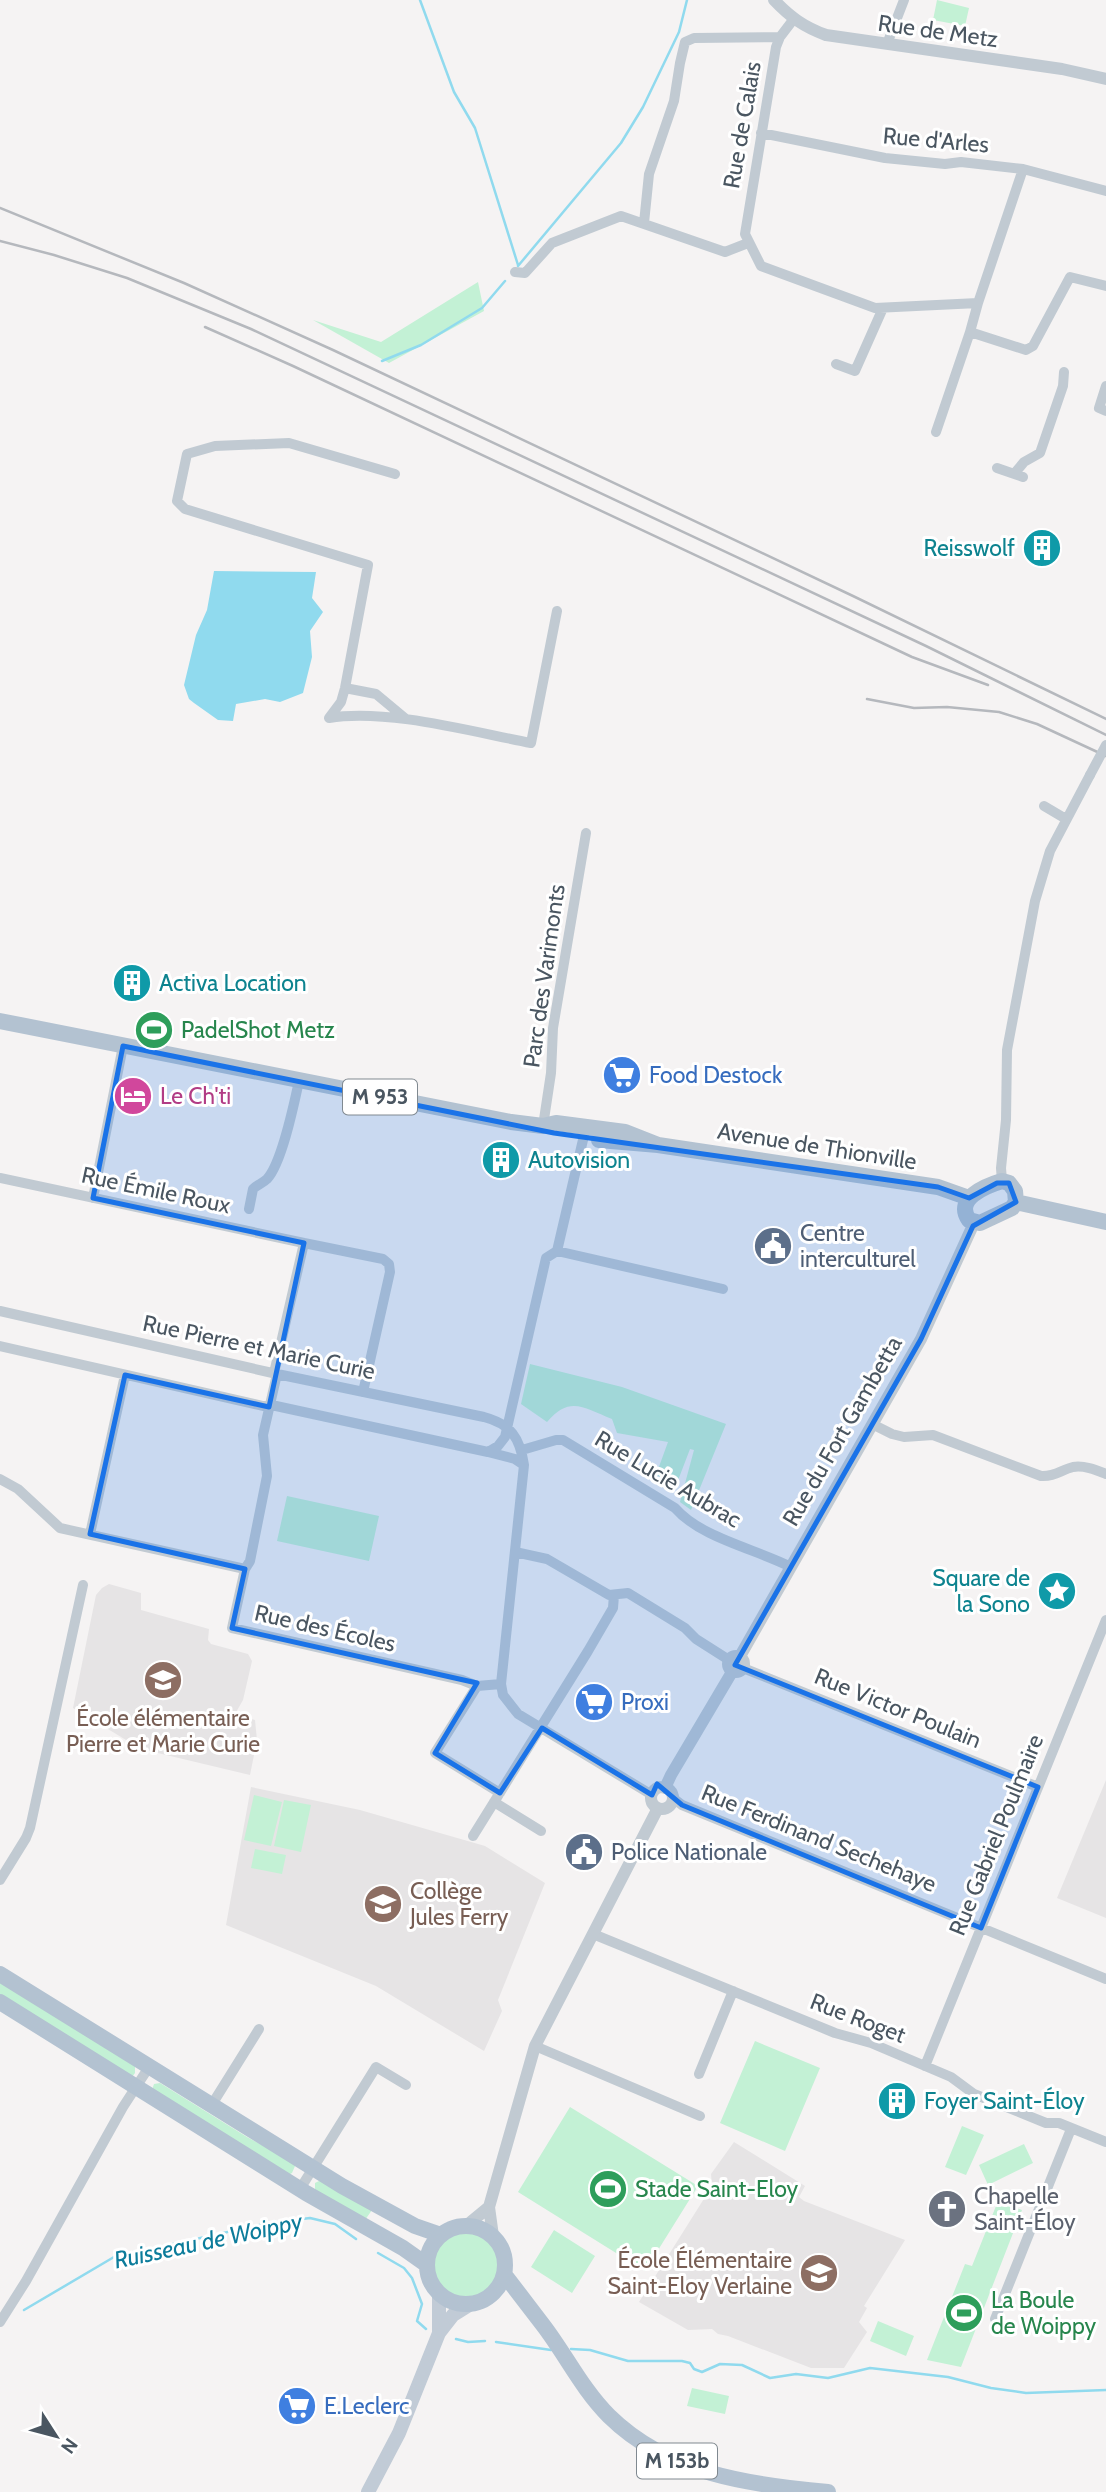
<svg xmlns="http://www.w3.org/2000/svg" width="1106" height="2492" viewBox="0 0 1106 2492" font-family="Cabin,sans-serif">
	<rect width="100%" height="100%" fill="#f5f3f3"/>
	<path fill="#e6e4e5" d="M 109,1584 L 141,1593 L 141,1610 L 209,1629 L 208,1640 L 211,1644 L 248,1654 L 252,1661 L 243,1700 L 235,1714 L 255,1720 L 257,1740 L 250,1775 L 141,1749 L 73,1708 L 96,1595 L 102,1588 Z
		M 1106,1780 L 1106,1918 L 1057,1898 Z
		M 251,1787 L 360,1810 L 485,1846 L 545,1883 L 498,2000 L 502,2011 L 484,2051 L 376,1986 L 226,1925 Z
		M 734,2142 L 805,2186 L 799,2197 L 804,2201 L 905,2240 L 864,2306 L 867,2308 L 859,2322 L 867,2332 L 844,2368 L 811,2368 L 728,2336 L 718,2334 L 712,2329 L 688,2330 L 639,2302 L 712,2186 L 711,2174 Z"/>
	<path fill="#c3f1d5" d="M 937,0 L 969,8 L 965,26 L 933,20 Z
		M 478,282 L 484,311 L 389,363 L 313,320 L 381,342 Z
		M 530,1364 L 622,1387 L 726,1424 L 691,1510 L 680,1502 L 694,1450 L 690,1449 L 677,1483 L 656,1475 L 668,1442 L 617,1433 L 612,1419 C 584,1408 570,1395 547,1422 L 521,1404 Z
		M 287,1496 L 379,1516 L 369,1561 L 277,1541 Z
		M 254,1795 L 282,1802 L 271,1846 L 244,1840 Z
		M 284,1800 L 311,1805 L 301,1852 L 274,1846 Z
		M 255,1849 L 286,1855 L 282,1874 L 251,1868 Z
		M 0,1980 L 135,2065 L 135,2073 L 132,2077 L 0,1996 Z
		M 755,2041 L 820,2068 L 785,2151 L 720,2123 Z
		M 160,2083 L 247,2137 L 294,2163 L 295,2166 L 292,2173 L 288,2175 L 152,2090 L 154,2084 Z
		M 570,2107 L 698,2186 L 645,2271 L 518,2192 Z
		M 962,2126 L 984,2135 L 966,2175 L 945,2167 Z
		M 1024,2144 L 1033,2163 L 988,2185 L 979,2165 Z
		M 321,2180 L 372,2210 L 365,2220 L 315,2190 L 315,2183 Z
		M 998,2201 L 1022,2210 L 961,2367 L 927,2360 L 965,2264 L 972,2266 Z
		M 554,2230 L 595,2256 L 572,2293 L 531,2267 Z
		M433 2265a33 33 0 1 1 66 0a33 33 0 1 1-66 0Z
		M 878,2321 L 914,2336 L 906,2356 L 870,2341 Z
		M 692,2388 L 729,2396 L 725,2414 L 687,2406 Z"/>
	<path fill="#90daee" d="M 214,571 L 316,572 L 312,598 L 323,612 L 310,631 L 312,657 L 303,693 L 280,702 L 265,699 L 236,704 L 233,721 L 218,720 L 194,703 L 189,699 L 184,685 L 196,635 L 207,610 Z"/>
	<g fill="none" stroke-linecap="round" stroke-linejoin="round">
		<path stroke="#90daee" stroke-width="2.5" d="M 420,0 L 454,92 L 475,128 L 518,265
			M 518,266 L 621,143 L 643,107 L 679,32 L 687,0
			M 382,361 L 421,345 L 482,308 L 505,281
			M 378,2253 L 404,2268 L 412,2278 L 422,2304 L 417,2321 L 426,2329
			M 24,2310 L 114,2257 L 264,2224 L 310,2218 L 335,2224 L 356,2239
			M 456,2339 L 468,2342 L 485,2341
			M 496,2342 L 551,2350
			M 571,2349 L 590,2350 L 628,2361 L 682,2361 L 690,2363 L 694,2369 L 702,2372 L 720,2364 L 742,2365 L 770,2378 L 796,2374 L 828,2378 L 870,2368 L 948,2377 L 991,2388 L 1026,2393 L 1106,2390"/>
		<path stroke="#c1cad2" stroke-width="10" d="M 793,20 L 780,37 L 776,47 L 745,234 L 761,266 L 875,308 L 978,303 L 1023,169
			M 887,44 L 904,0
			M 761,133 L 885,158 L 945,164 L 961,162 L 1023,169 L 1106,191
			M 644,223 L 649,174 L 674,101 L 680,63 L 685,42 L 694,38 L 780,37
			M 515,272 L 525,273 L 552,243 L 621,216 L 725,252 L 748,243
			M 970,332 L 1026,350 L 1033,346 L 1070,277 L 1106,286
			M 836,364 L 855,371 L 883,308
			M 1106,386 L 1099,408 L 1106,411
			M 936,432 L 970,332 L 978,303
			M 997,468 L 1023,477
			M 1014,474 L 1024,462 L 1040,453 L 1063,386 L 1064,372
			M 345,688 L 376,694 L 406,719
			M 329,718 L 341,702 L 345,688 L 368,565 L 185,509 L 177,501 L 187,454 L 215,446 L 289,443 L 395,474
			M 329,718 C 386,708 473,732 531,743 L 557,611
			M 1044,806 L 1066,819
			M 543,1126 L 551,1073 L 553,1028 L 586,833
			M 0,1178 L 304,1243
			M 1002,1181 L 1001,1168 L 1006,1120 L 1007,1050 L 1035,901 L 1050,851 L 1090,775
			M 93,1198 L 123,1046
			M 249,1209 L 253,1189 C 257,1185 263,1183 267,1179 C 282,1163 294,1104 299,1081
			M 557,1251 L 723,1289
			M 557,1251 L 586,1127
			M 0,1311 L 277,1374 L 484,1417 C 511,1424 520,1438 524,1465 L 501,1684 L 503,1695 L 518,1714 L 652,1795
			M 0,1346 L 263,1406 L 276,1406 L 488,1452 L 515,1459 L 524,1465
			M 274,1373 L 304,1243 L 383,1259 L 389,1264 L 390,1272 L 363,1392
			M 872,1424 L 892,1434 L 904,1437 L 933,1435 L 1041,1476 C 1054,1477 1061,1470 1073,1467 C 1084,1465 1096,1470 1106,1474
			M 522,1450 L 556,1440 L 563,1440 L 675,1508 C 701,1538 756,1549 791,1567
			M 488,1452 L 498,1446 L 505,1437 L 546,1258 L 557,1251
			M 0,1479 L 18,1489 L 60,1528 L 245,1569 L 232,1628 L 462,1680 L 477,1686 L 501,1684
			M 90,1534 L 125,1375
			M 515,1552 L 547,1559 L 609,1595 L 628,1593 L 685,1628 L 696,1639 L 729,1660
			M 245,1569 L 250,1561 L 267,1476 L 263,1435 L 277,1374
			M 743,1668 L 1038,1787
			M 477,1686 L 435,1753 L 500,1793
			M 673,1798 L 682,1805 L 1106,1979
			M 494,1802 L 541,1831
			M 473,1836 L 588,1651 L 613,1608 L 614,1595
			M 0,1880 L 26,1838 L 30,1828 L 83,1585
			M 593,1934 L 835,2033 L 871,2043 L 951,2077 L 974,2094 L 1046,2123 L 1059,2123 L 1106,2142
			M 535,2046 L 700,2116
			M 925,2066 L 1106,1620
			M 699,2074 L 733,1991
			M 211,2106 L 259,2029
			M 300,2189 L 376,2067 L 406,2085
			M 995,2319 L 1071,2129
			M 0,2322 L 26,2281 L 123,2107 L 149,2067"/>
		<path stroke="#c1cad2" stroke-width="12" d="M 774,0 C 790,17 804,27 826,35 L 1062,69 L 1106,79
			M728 1664a8 8 0 1 1 16 0a8 8 0 1 1-16 0Z
			M 739,1658 L 921,1339 L 974,1223
			M651 1798a11 11 0 1 1 22 0a11 11 0 1 1-22 0Z
			M 665,1788 L 671,1775 L 732,1672
			M 466,2226 L 489,2207
			M 493,2236 L 489,2207 L 535,2046 L 658,1808"/>
		<path stroke="#c1cbd6" stroke-width="14" d="M 439,2333 L 453,2315 L 469,2305
			M 368,2492 L 399,2433 L 439,2333 L 439,2294"/>
		<path stroke="#b3c2d1" stroke-width="16" d="M 0,1021 L 511,1122 L 543,1126 L 556,1123 L 625,1132 L 658,1145
			M 599,1140 L 658,1145 L 938,1187 L 969,1198
			M 1002,1181 L 1009,1183 L 1015,1191 L 1016,1202 L 1012,1208 L 980,1223 L 969,1220 C 954,1199 985,1186 1002,1181 Z
			M 1016,1202 L 1106,1222
			M 0,1974 L 342,2186 L 415,2226 L 441,2235
			M 0,2002 L 306,2193 L 403,2248 L 427,2265
			M427 2265a39 39 0 1 1 78 0a39 39 0 1 1-78 0Z
			M 504,2274 C 517,2291 530,2308 543,2325 C 566,2355 582,2389 609,2416 C 668,2474 750,2485 828,2492"/>
		<path stroke="#b5b8bd" stroke-width="2.5" d="M 0,208 L 184,283 L 333,350 L 853,596 L 1106,719
			M 0,241 L 54,255 L 127,278 L 251,329 L 926,646 L 1106,735
			M 205,327 L 293,366 L 912,657 L 988,685
			M 867,699 L 914,708 L 947,707 L 999,712 L 1037,724 L 1106,756"/>
		<path stroke="#c1cad2" stroke-width="10" d="M 1090,775 L 1106,745"/>
	</g>
	<path fill="#1a73e8" fill-opacity="0.2" stroke="#1a73e8" stroke-width="5" stroke-linejoin="round" d="M 123,1046 L 554,1133 L 938,1187 L 969,1198 L 997,1183 L 1009,1183 L 1016,1202 L 973,1226 L 921,1339 L 735,1665 L 1038,1787 L 981,1928 L 682,1805 L 657,1784 L 652,1795 L 542,1728 L 500,1793 L 435,1753 L 477,1683 L 232,1628 L 245,1569 L 90,1534 L 125,1375 L 269,1407 L 304,1243 L 93,1198 Z"/>
	<defs>
		<g id="building-disc" transform="scale(2.0125)"><circle r="9.5" fill="#0f9aa8" stroke="#fff"/><path d="M-4-6H4V6H1V3H-1V6H-4ZM-2.5-4.3h1.7v1.8h-1.7ZM.8-4.3h1.7v1.8H.8ZM-2.5-1h1.7V.8h-1.7ZM.8-1h1.7V.8H.8Z" fill="#fff"/></g>
		<g id="stadium-disc" transform="scale(2.0125)"><circle r="9.5" fill="#2e9e5b" stroke="#fff"/><path d="M0-5a6.5 5 0 1 0 0 10a6.5 5 0 1 0 0-10ZM-3.5-1.8h7v3.6h-7Z" fill="#fff"/></g>
		<g id="supermarket-disc" transform="scale(2.0125)"><circle r="9.5" fill="#3f7fe0" stroke="#fff"/><path d="M-6-5.5h2.5l.6 2H6L4.5 2H-2.5L-4.4-4H-6ZM-1.5 3.2a1.3 1.3 0 1 0 .1 0ZM3 3.2a1.3 1.3 0 1 0 .1 0Z" fill="#fff"/></g>
		<g id="hotel-disc" transform="scale(2.0125)"><circle r="9.5" fill="#d1479c" stroke="#fff"/><path d="M-6-4.5h1.5V1H6V5H4.5V3h-9V5H-6ZM-4 0a1.8 1.8 0 1 1 3.6 0ZM.5 0V-2.5h3Q6-2.5 6 0Z" fill="#fff"/></g>
		<g id="civic-disc" transform="scale(2.0125)"><circle r="9.5" fill="#5c6f8a" stroke="#fff"/><path d="M-.6-6.5H3V-4.5H.6V-3L4-1V1h2V6H-6V1h2V-1L-.6-3ZM-1.2 2.5V6h2.4V2.5Z" fill="#fff"/></g>
		<g id="sight-disc" transform="scale(2.0125)"><circle r="9.5" fill="#0f9aa8" stroke="#fff"/><path d="M0-6L1.8-2.2L6-1.7L2.9 1.2L3.7 5.4L0 3.3L-3.7 5.4L-2.9 1.2L-6-1.7L-1.8-2.2Z" fill="#fff"/></g>
		<g id="school-disc" transform="scale(2.0125)"><circle r="9.5" fill="#8d6e63" stroke="#fff"/><path d="M0-5L7-2L0 1L-7-2ZM-4 1L0 2.5L4 1V4Q0 6-4 4Z" fill="#fff"/></g>
		<g id="church-disc" transform="scale(2.0125)"><circle r="9.5" fill="#6b7280" stroke="#fff"/><path d="M-1.2-6h2.4v3.5h3.3v2.4h-3.3V6h-2.4V-.1h-3.3v-2.4h3.3Z" fill="#fff"/></g>
	</defs>
	<g fill-rule="evenodd">
		<use href="#building-disc" x="1042" y="548"/>
		<use href="#building-disc" x="132" y="983"/>
		<use href="#stadium-disc" x="154" y="1030"/>
		<use href="#supermarket-disc" x="622" y="1075"/>
		<use href="#hotel-disc" x="133" y="1096"/>
		<use href="#building-disc" x="501" y="1160"/>
		<use href="#civic-disc" x="773" y="1246"/>
		<use href="#sight-disc" x="1057" y="1591"/>
		<use href="#school-disc" x="163" y="1680"/>
		<use href="#supermarket-disc" x="594" y="1702"/>
		<use href="#civic-disc" x="584" y="1852"/>
		<use href="#school-disc" x="383" y="1904"/>
		<use href="#building-disc" x="897" y="2101"/>
		<use href="#stadium-disc" x="608" y="2189"/>
		<use href="#church-disc" x="947" y="2209"/>
		<use href="#school-disc" x="819" y="2273"/>
		<use href="#stadium-disc" x="964" y="2313"/>
		<use href="#supermarket-disc" x="297" y="2406"/>
	</g>
	<g text-anchor="middle" stroke-width="6" stroke-linejoin="round" paint-order="stroke">
		<g fill="#fff" stroke="#808990" stroke-width="2">
			<rect x="343" y="1079.5" width="74" height="35" rx="5"/>
			<rect x="637" y="2443.5" width="80" height="35" rx="5"/>
		</g>
		<g font-size="21" font-weight="bold" fill="#4a5661">
			<text x="380" y="1104">M 953</text>
			<text x="677" y="2468">M 153b</text>
		</g>
		<g font-size="23" fill="#4a5661" stroke="#fff">
			<text transform="translate(938 31) rotate(8)" y="8">Rue de Metz</text>
			<text transform="translate(742 125) rotate(-80)" y="8">Rue de Calais</text>
			<text transform="translate(936 140) rotate(5)" y="8">Rue d'Arles</text>
			<text transform="translate(544 976) rotate(-82)" y="8">Parc des Varimonts</text>
			<text transform="translate(817 1146) rotate(9)" y="8">Avenue de Thionville</text>
			<text transform="translate(156 1190) rotate(12)" y="8">Rue Émile Roux</text>
			<text transform="translate(259 1347) rotate(12)" y="8">Rue Pierre et Marie Curie</text>
			<text transform="translate(842 1431) rotate(-60)" y="8">Rue du Fort Gambetta</text>
			<text transform="translate(668 1479) rotate(31)" y="8">Rue Lucie Aubrac</text>
			<text transform="translate(325 1628) rotate(13)" y="8">Rue des Écoles</text>
			<text transform="translate(898 1708) rotate(22)" y="8">Rue Victor Poulain</text>
			<text transform="translate(996 1835) rotate(-68)" y="8">Rue Gabriel Poulmaire</text>
			<text transform="translate(819 1838) rotate(22)" y="8">Rue Ferdinand Sechehaye</text>
			<text transform="translate(858 2018) rotate(21)" y="8">Rue Roget</text>
		</g>
		<g font-size="23" fill="#0d838f" stroke="#fff" text-anchor="start">
			<text x="1015" y="556" text-anchor="end">Reisswolf</text>
			<text x="159" y="991">Activa Location</text>
			<text x="528" y="1168">Autovision</text>
			<text x="1030" y="1586" text-anchor="end">Square de<tspan x="1030" dy="26">la Sono</tspan></text>
			<text x="924" y="2109">Foyer Saint-Éloy</text>
		</g>
		<g font-size="23" fill="#27864d" stroke="#fff" text-anchor="start">
			<text x="181" y="1038">PadelShot Metz</text>
			<text x="635" y="2197">Stade Saint-Eloy</text>
			<text x="991" y="2308">La Boule<tspan x="991" dy="26">de Woippy</tspan></text>
		</g>
		<g font-size="23" fill="#366cbe" stroke="#fff" text-anchor="start">
			<text x="649" y="1083">Food Destock</text>
			<text x="621" y="1710">Proxi</text>
			<text x="324" y="2414">E.Leclerc</text>
		</g>
		<g font-size="23" fill="#b23c85" stroke="#fff" text-anchor="start">
			<text x="160" y="1104">Le Ch'ti</text>
		</g>
		<g font-size="23" fill="#4e5e75" stroke="#fff" text-anchor="start">
			<text x="800" y="1241">Centre<tspan x="800" dy="26">interculturel</tspan></text>
			<text x="611" y="1860">Police Nationale</text>
		</g>
		<g font-size="23" fill="#785e54" stroke="#fff">
			<text x="163" y="1726">École élémentaire<tspan x="163" dy="26">Pierre et Marie Curie</tspan></text>
			<text x="410" y="1899" text-anchor="start">Collège<tspan x="410" dy="26">Jules Ferry</tspan></text>
			<text x="792" y="2268" text-anchor="end">École Élémentaire<tspan x="792" dy="26">Saint-Eloy Verlaine</tspan></text>
		</g>
		<g font-size="23" fill="#5b616d" stroke="#fff" text-anchor="start">
			<text x="974" y="2204">Chapelle<tspan x="974" dy="26">Saint-Éloy</tspan></text>
		</g>
		<g font-size="24" font-style="italic" fill="#0c7c9b" stroke="#fff">
			<text transform="translate(208 2241) rotate(-12)" y="8">Ruisseau de Woippy</text>
		</g>
	</g>
	<g transform="translate(56 2436) rotate(126)" stroke="#ffffff" stroke-width="5" paint-order="stroke">
	<path d="M0-5L12 26L0 18L-12 26Z" fill="#4a5661"/>
	<text y="-10" font-size="19" font-weight="bold" text-anchor="middle" fill="#4a5661">N</text>
	</g>
</svg>
